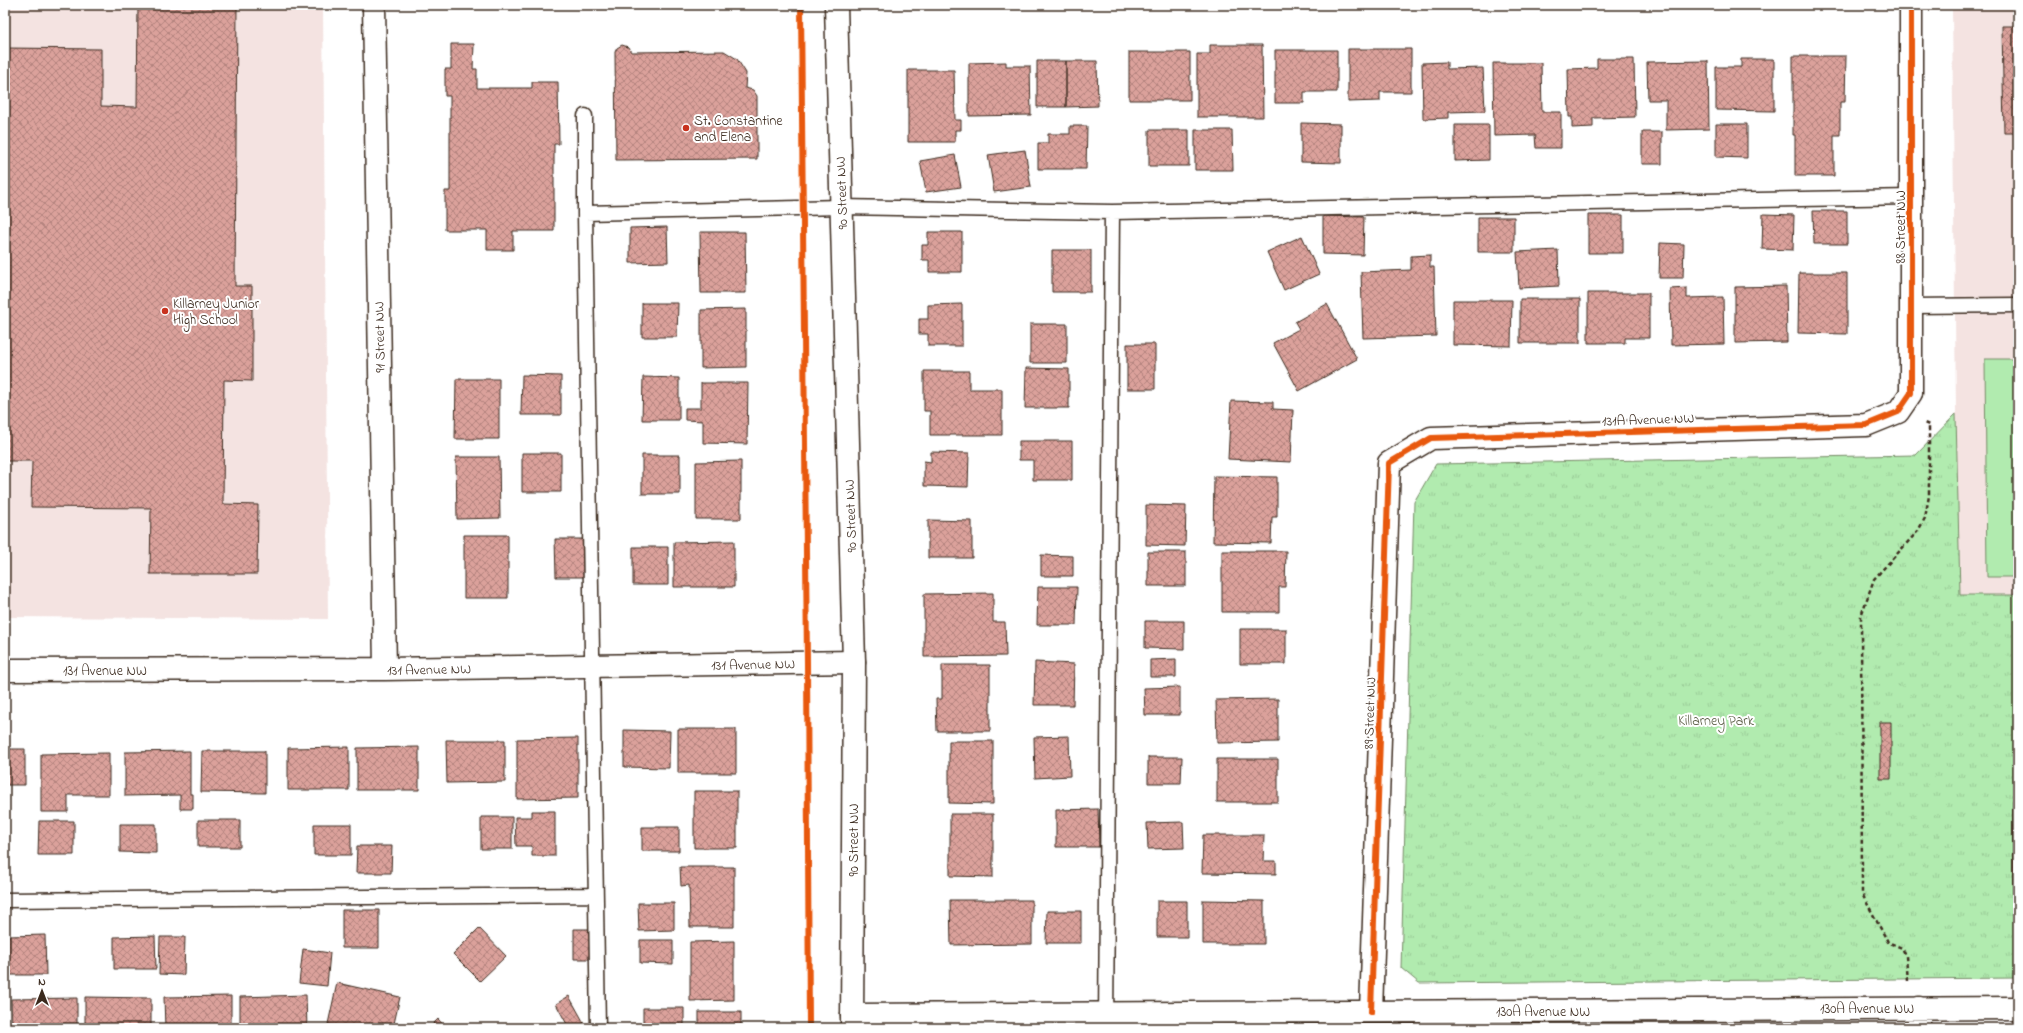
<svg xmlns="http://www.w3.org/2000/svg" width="2023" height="1033" viewBox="0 0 2023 1033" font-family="'Indie Flower',sans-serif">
	<defs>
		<pattern id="park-tufts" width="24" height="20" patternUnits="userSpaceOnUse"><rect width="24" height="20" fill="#b1ebaf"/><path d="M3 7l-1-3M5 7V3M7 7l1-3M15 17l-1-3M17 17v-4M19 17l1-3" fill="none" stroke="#99ca96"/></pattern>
		<pattern id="building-cross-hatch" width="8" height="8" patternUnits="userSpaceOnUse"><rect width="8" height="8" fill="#dba19b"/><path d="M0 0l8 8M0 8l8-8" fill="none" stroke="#b3837e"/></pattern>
	</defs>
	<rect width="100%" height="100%" fill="#fff"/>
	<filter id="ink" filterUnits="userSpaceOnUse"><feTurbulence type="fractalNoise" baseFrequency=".025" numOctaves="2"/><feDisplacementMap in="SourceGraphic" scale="8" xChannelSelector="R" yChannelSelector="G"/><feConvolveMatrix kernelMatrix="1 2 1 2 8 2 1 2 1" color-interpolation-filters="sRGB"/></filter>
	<g filter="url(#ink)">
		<path fill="#f4e3e1" d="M 5,5 L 323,5 L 328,619 L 5,617 Z
			M 1952,5 L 2018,5 L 2018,595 L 1960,595 L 1956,414 Z"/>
		<path fill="url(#park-tufts)" stroke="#768a66" d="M 1956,414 L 1960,595 L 2018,595 L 2018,978 L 1419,983 L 1401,968 L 1414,502 L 1436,464 L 1916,455 Z"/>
		<path fill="#b1ebaf" stroke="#768a66" d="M 1985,359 L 2018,359 L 2018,577 L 1987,577 Z"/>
		<path fill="url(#building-cross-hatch)" stroke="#3b2a1e" d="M 138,5 L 237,5 L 235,286 L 252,286 L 252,381 L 224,380 L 223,504 L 258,505 L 257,574 L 150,574 L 151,508 L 31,507 L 32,461 L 5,461 L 5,48 L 101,49 L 101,106 L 137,107 Z
			M 2002,26 L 2018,26 L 2018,133 L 2004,133 Z
			M 451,44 L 474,44 L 473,69 L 477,69 L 477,88 L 532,88 L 532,82 L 558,82 L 559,144 L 554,144 L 554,231 L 513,231 L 513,250 L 487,250 L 487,230 L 445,230 L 445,191 L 450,191 L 450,96 L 445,96 L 445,69 L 451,69 Z
			M 622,45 L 628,47 L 631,52 L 724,51 L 737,59 L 746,73 L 745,88 L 753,90 L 757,96 L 757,159 L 616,160 L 615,52 L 617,48 Z
			M 1210,45 L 1262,45 L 1263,117 L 1197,117 L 1197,54 L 1210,54 Z
			M 1348,49 L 1411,49 L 1411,92 L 1380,92 L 1380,101 L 1348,102 Z
			M 1275,50 L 1337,50 L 1337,92 L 1304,92 L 1304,103 L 1275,103 Z
			M 1129,52 L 1190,52 L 1190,100 L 1129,100 Z
			M 1793,56 L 1846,56 L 1845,102 L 1840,102 L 1840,135 L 1834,135 L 1834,176 L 1795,176 L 1795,135 L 1793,135 Z
			M 1597,59 L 1634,59 L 1635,117 L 1593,118 L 1593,127 L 1572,128 L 1572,117 L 1569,117 L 1568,69 L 1597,68 Z
			M 1741,59 L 1774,59 L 1774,111 L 1716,110 L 1716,67 L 1741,67 Z
			M 1037,61 L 1066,61 L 1066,107 L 1037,107 Z
			M 1066,61 L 1097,61 L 1098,106 L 1066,107 Z
			M 1708,61 L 1709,129 L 1666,130 L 1666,100 L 1648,100 L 1647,62 Z
			M 1006,62 L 1006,66 L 1030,66 L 1031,115 L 969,116 L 969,63 Z
			M 1447,62 L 1447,69 L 1483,68 L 1485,111 L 1448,112 L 1448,118 L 1423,119 L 1422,63 Z
			M 1493,63 L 1541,63 L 1542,112 L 1561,112 L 1561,148 L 1536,148 L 1535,135 L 1494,136 Z
			M 908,70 L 954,70 L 955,120 L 961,120 L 961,130 L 955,130 L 955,142 L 908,142 Z
			M 1301,123 L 1341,124 L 1341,163 L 1301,162 Z
			M 1716,124 L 1747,124 L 1747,158 L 1716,157 Z
			M 1455,125 L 1489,125 L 1489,160 L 1455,161 Z
			M 1070,126 L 1087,126 L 1086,169 L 1038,169 L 1038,143 L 1048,143 L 1048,134 L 1070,134 Z
			M 1149,130 L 1189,130 L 1189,166 L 1149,166 Z
			M 1195,130 L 1232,130 L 1233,170 L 1195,170 Z
			M 1642,132 L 1662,132 L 1662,164 L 1642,164 Z
			M 1025,150 L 1031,187 L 994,192 L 988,155 Z
			M 955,155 L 961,187 L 926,192 L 920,161 Z
			M 1813,211 L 1847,211 L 1847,244 L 1814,244 Z
			M 1763,214 L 1794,215 L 1793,250 L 1762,249 Z
			M 1588,215 L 1623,215 L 1623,253 L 1588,253 Z
			M 1323,216 L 1364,217 L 1363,255 L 1323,254 Z
			M 1478,217 L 1514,217 L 1514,252 L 1478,252 Z
			M 667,227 L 668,262 L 630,263 L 630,228 Z
			M 700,232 L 745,232 L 746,293 L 701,293 Z
			M 928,232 L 962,232 L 962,272 L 929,272 L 929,260 L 922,260 L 922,245 L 928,245 Z
			M 1302,236 L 1319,274 L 1284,290 L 1267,252 Z
			M 1660,243 L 1684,244 L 1683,278 L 1659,278 Z
			M 1052,250 L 1091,250 L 1091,292 L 1052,292 Z
			M 1558,250 L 1559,286 L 1519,288 L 1517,252 Z
			M 1430,255 L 1430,267 L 1434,267 L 1436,336 L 1363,338 L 1361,272 L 1411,270 L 1411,256 Z
			M 1799,273 L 1847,273 L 1847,334 L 1798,333 Z
			M 1786,286 L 1787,342 L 1735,343 L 1735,287 Z
			M 1687,288 L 1687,298 L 1723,297 L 1724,344 L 1671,345 L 1670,289 Z
			M 1588,293 L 1649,293 L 1649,338 L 1625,338 L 1625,343 L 1588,343 Z
			M 1520,299 L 1580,299 L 1580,343 L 1520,343 Z
			M 1453,300 L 1512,300 L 1511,346 L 1453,345 Z
			M 642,303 L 678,303 L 677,337 L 642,337 Z
			M 962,304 L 962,346 L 928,346 L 928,334 L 919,334 L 919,319 L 928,319 L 928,305 Z
			M 1327,304 L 1357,359 L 1299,391 L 1273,343 L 1299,329 L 1295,322 Z
			M 746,309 L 746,367 L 701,368 L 701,310 Z
			M 1030,324 L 1067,324 L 1067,363 L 1030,363 Z
			M 1127,344 L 1155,344 L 1155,389 L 1127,389 Z
			M 1026,368 L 1069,369 L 1069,408 L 1025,408 Z
			M 924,371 L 969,371 L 969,389 L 1002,389 L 1002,435 L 930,435 L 930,411 L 924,411 Z
			M 522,375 L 561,376 L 561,415 L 521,415 Z
			M 643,377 L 679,378 L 679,420 L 642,420 Z
			M 456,379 L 499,379 L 499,439 L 455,439 Z
			M 701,383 L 748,383 L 747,444 L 703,443 L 703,421 L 685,420 L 685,408 L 701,408 Z
			M 1231,401 L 1273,402 L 1273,409 L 1293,410 L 1291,462 L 1228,459 Z
			M 1019,441 L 1072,441 L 1072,480 L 1033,480 L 1033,460 L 1019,460 Z
			M 931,452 L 969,453 L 968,487 L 924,486 L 924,461 L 931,462 Z
			M 522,453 L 561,453 L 561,492 L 522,492 Z
			M 642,455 L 680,455 L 680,494 L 642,494 Z
			M 456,457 L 499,457 L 500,518 L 457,519 Z
			M 741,461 L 741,519 L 696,519 L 696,462 Z
			M 1214,476 L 1277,477 L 1277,517 L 1272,517 L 1271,543 L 1213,542 Z
			M 1146,505 L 1186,506 L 1185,546 L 1146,545 Z
			M 928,520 L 972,521 L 972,558 L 928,558 Z
			M 464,535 L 508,535 L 508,598 L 464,598 Z
			M 555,539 L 584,539 L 585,577 L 556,577 Z
			M 734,541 L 734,587 L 674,587 L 674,542 Z
			M 633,547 L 668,547 L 668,585 L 633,585 Z
			M 1222,551 L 1286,551 L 1285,587 L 1279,587 L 1279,612 L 1222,612 Z
			M 1148,552 L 1186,552 L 1186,586 L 1148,586 Z
			M 1041,555 L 1073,556 L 1073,576 L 1041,576 Z
			M 1038,587 L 1077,587 L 1076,625 L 1037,625 Z
			M 993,593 L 993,622 L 1005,622 L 1006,656 L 924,657 L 924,594 Z
			M 1145,621 L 1184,621 L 1184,649 L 1145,648 Z
			M 1240,629 L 1286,629 L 1286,664 L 1240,664 Z
			M 1176,659 L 1176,677 L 1150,677 L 1150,660 Z
			M 1035,662 L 1074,664 L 1073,705 L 1034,705 Z
			M 942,665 L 990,665 L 990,731 L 937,731 L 936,699 L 942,699 Z
			M 1180,687 L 1180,715 L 1145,715 L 1144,688 Z
			M 1278,699 L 1278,742 L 1217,743 L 1216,700 Z
			M 1880,722 L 1891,722 L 1891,779 L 1880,779 Z
			M 678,729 L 736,729 L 736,773 L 678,773 Z
			M 624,730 L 670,731 L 669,768 L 624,767 Z
			M 1069,736 L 1070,776 L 1035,778 L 1034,737 Z
			M 578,738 L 578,798 L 517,799 L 517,739 Z
			M 446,740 L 505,740 L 505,782 L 447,783 Z
			M 949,741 L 993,741 L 993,804 L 949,803 Z
			M 349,747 L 349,790 L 288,790 L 288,748 Z
			M 419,747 L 419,790 L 357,790 L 357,748 Z
			M 5,749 L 25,749 L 25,785 L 5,785 Z
			M 190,751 L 190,794 L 193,794 L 193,809 L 180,809 L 180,795 L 125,796 L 125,752 Z
			M 202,751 L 265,751 L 265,793 L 201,792 Z
			M 109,753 L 109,795 L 68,795 L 68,812 L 41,812 L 41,754 Z
			M 1148,757 L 1182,757 L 1181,783 L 1148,783 Z
			M 1217,759 L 1278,759 L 1278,802 L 1217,802 Z
			M 2014,767 L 2018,767 L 2018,902 L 2013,902 L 2013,801 L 2014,801 Z
			M 694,791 L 737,791 L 737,848 L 694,848 Z
			M 1098,809 L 1099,847 L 1056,847 L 1056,810 Z
			M 532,811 L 555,811 L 555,856 L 532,856 L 532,846 L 516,846 L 515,817 L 532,817 Z
			M 950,814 L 993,814 L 993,877 L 950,876 Z
			M 481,817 L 512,817 L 512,849 L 481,849 Z
			M 198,820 L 240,820 L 240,847 L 198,847 Z
			M 39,821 L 74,821 L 74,855 L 38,855 Z
			M 1183,822 L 1184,848 L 1148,849 L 1147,823 Z
			M 120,824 L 156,824 L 156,853 L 120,852 Z
			M 314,824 L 351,824 L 351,855 L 314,855 Z
			M 642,827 L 679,827 L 679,851 L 642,851 Z
			M 1203,835 L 1264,835 L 1263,861 L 1276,861 L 1276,874 L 1202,873 Z
			M 357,846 L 392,846 L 391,873 L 356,873 Z
			M 680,867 L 734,867 L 734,927 L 690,927 L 689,885 L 681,886 Z
			M 950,900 L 1032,900 L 1032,944 L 951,945 Z
			M 1203,900 L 1264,901 L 1264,944 L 1203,944 Z
			M 1157,901 L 1187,901 L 1187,937 L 1157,937 Z
			M 638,903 L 674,903 L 674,930 L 639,931 Z
			M 342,910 L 379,910 L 379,948 L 342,948 Z
			M 1047,911 L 1081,911 L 1081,943 L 1046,943 Z
			M 479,928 L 506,956 L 480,981 L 453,954 Z
			M 574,929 L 590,929 L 590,959 L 574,959 Z
			M 45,935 L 46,975 L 8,975 L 8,936 Z
			M 155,936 L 156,969 L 114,969 L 114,937 Z
			M 160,937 L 185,937 L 184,975 L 159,974 Z
			M 640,940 L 673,940 L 673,964 L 640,963 Z
			M 734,941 L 734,1000 L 690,1001 L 690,942 Z
			M 303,949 L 330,953 L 327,986 L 299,983 Z
			M 337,983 L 400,997 L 393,1028 L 349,1028 L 328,1024 Z
			M 306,995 L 307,1028 L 240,1028 L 240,997 Z
			M 231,996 L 231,1028 L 165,1028 L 164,997 Z
			M 569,996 L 584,1023 L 575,1028 L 569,1028 L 556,1004 Z
			M 85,997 L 151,998 L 151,1028 L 85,1028 Z
			M 77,998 L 77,1028 L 12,1028 L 11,999 Z
			M 643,1008 L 684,1008 L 684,1028 L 643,1028 Z
			M 699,1012 L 741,1012 L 741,1028 L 699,1028 Z
			M 438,1019 L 446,1028 L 429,1028 Z"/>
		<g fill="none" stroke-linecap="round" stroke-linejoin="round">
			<g stroke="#3b2a1e" stroke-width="17">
				<path id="service" d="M 585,116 L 585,213 L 598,1028
					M 585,213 L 841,207 L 1112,212 L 1912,197
					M 1911,306 L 2018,305
					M 5,900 L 595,895
					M 1106,1028 L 1112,212"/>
			</g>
			<g stroke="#3b2a1e" stroke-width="25">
				<path id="minor" d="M 374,5 L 385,669
					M 5,670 L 385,669 L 854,662
					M 1371,1012 L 1389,463 L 1431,438 L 1866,425 L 1898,412 L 1911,393 L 1911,5
					M 852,1015 L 2018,1008
					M 1919,1028 L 1919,1008"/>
			</g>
			<g stroke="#3b2a1e" stroke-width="25">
				<path id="tertiary" d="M 836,5 L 854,662 L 852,1028"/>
			</g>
			<path stroke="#3b2a1e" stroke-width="2.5" stroke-dasharray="4 3" stroke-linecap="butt" d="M 1908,981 L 1906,956 L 1902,948 L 1888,942 L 1862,894 L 1861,616 L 1874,579 L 1918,531 L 1925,518 L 1929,496 L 1929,425 L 1924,423"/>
			<use href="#service" stroke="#fff" stroke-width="14"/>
			<use href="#minor" stroke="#fff" stroke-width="22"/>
			<use href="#tertiary" stroke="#fff" stroke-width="22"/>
			<g stroke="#fff" stroke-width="8">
				<path id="cycleway" d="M 801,5 L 807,663 L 809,1028
					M 1371,1012 L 1389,463 L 1431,438 L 1866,425 L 1898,412 L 1911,393 L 1911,5"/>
			</g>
			<use href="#cycleway" stroke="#e8590c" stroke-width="6"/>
		</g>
	</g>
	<g fill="#c8321e" stroke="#fff" stroke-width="1.5">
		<circle cx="686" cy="128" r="4"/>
		<circle cx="165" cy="311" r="4"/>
	</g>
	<g text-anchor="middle" stroke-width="4" stroke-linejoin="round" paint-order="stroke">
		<g font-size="14" fill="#3b2a1e" stroke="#fff" text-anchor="start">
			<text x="694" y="125">St. Constantine<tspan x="694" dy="16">and Elena</tspan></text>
			<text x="173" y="308">Killarney Junior<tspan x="173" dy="16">High School</tspan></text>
		</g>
		<g font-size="14" fill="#3b2a1e" stroke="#fff">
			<text transform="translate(841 193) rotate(-92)" y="5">90 Street NW</text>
			<text transform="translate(1900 227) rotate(-90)" y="5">88 Street NW</text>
			<text transform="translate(379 337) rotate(-91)" y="5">91 Street NW</text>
			<text transform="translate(1648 419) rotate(-2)" y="5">131A Avenue NW</text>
			<text transform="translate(850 516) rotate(-92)" y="5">90 Street NW</text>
			<text transform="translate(753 664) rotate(-1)" y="5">131 Avenue NW</text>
			<text transform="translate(429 669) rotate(-1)" y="5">131 Avenue NW</text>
			<text x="105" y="675">131 Avenue NW</text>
			<text transform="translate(1369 713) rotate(-88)" y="5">89 Street NW</text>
			<text transform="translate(853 840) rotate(-90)" y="5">90 Street NW</text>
			<text x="1867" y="1013">130A Avenue NW</text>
			<text x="1543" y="1016">130A Avenue NW</text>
		</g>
		<g font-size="14" fill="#585a42" stroke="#fff">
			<text x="1716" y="725">Killarney Park</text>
		</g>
	</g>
	<rect width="2023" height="1033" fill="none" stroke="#fff" stroke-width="20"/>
	<rect x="10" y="10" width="2003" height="1013" fill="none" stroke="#3b2a1e" stroke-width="1.5" filter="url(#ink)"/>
	<g transform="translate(42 991)" stroke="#ffffff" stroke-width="3" paint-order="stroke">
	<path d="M0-3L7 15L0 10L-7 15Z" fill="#3b2a1e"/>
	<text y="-6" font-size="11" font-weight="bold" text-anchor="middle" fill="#3b2a1e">N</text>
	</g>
</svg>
